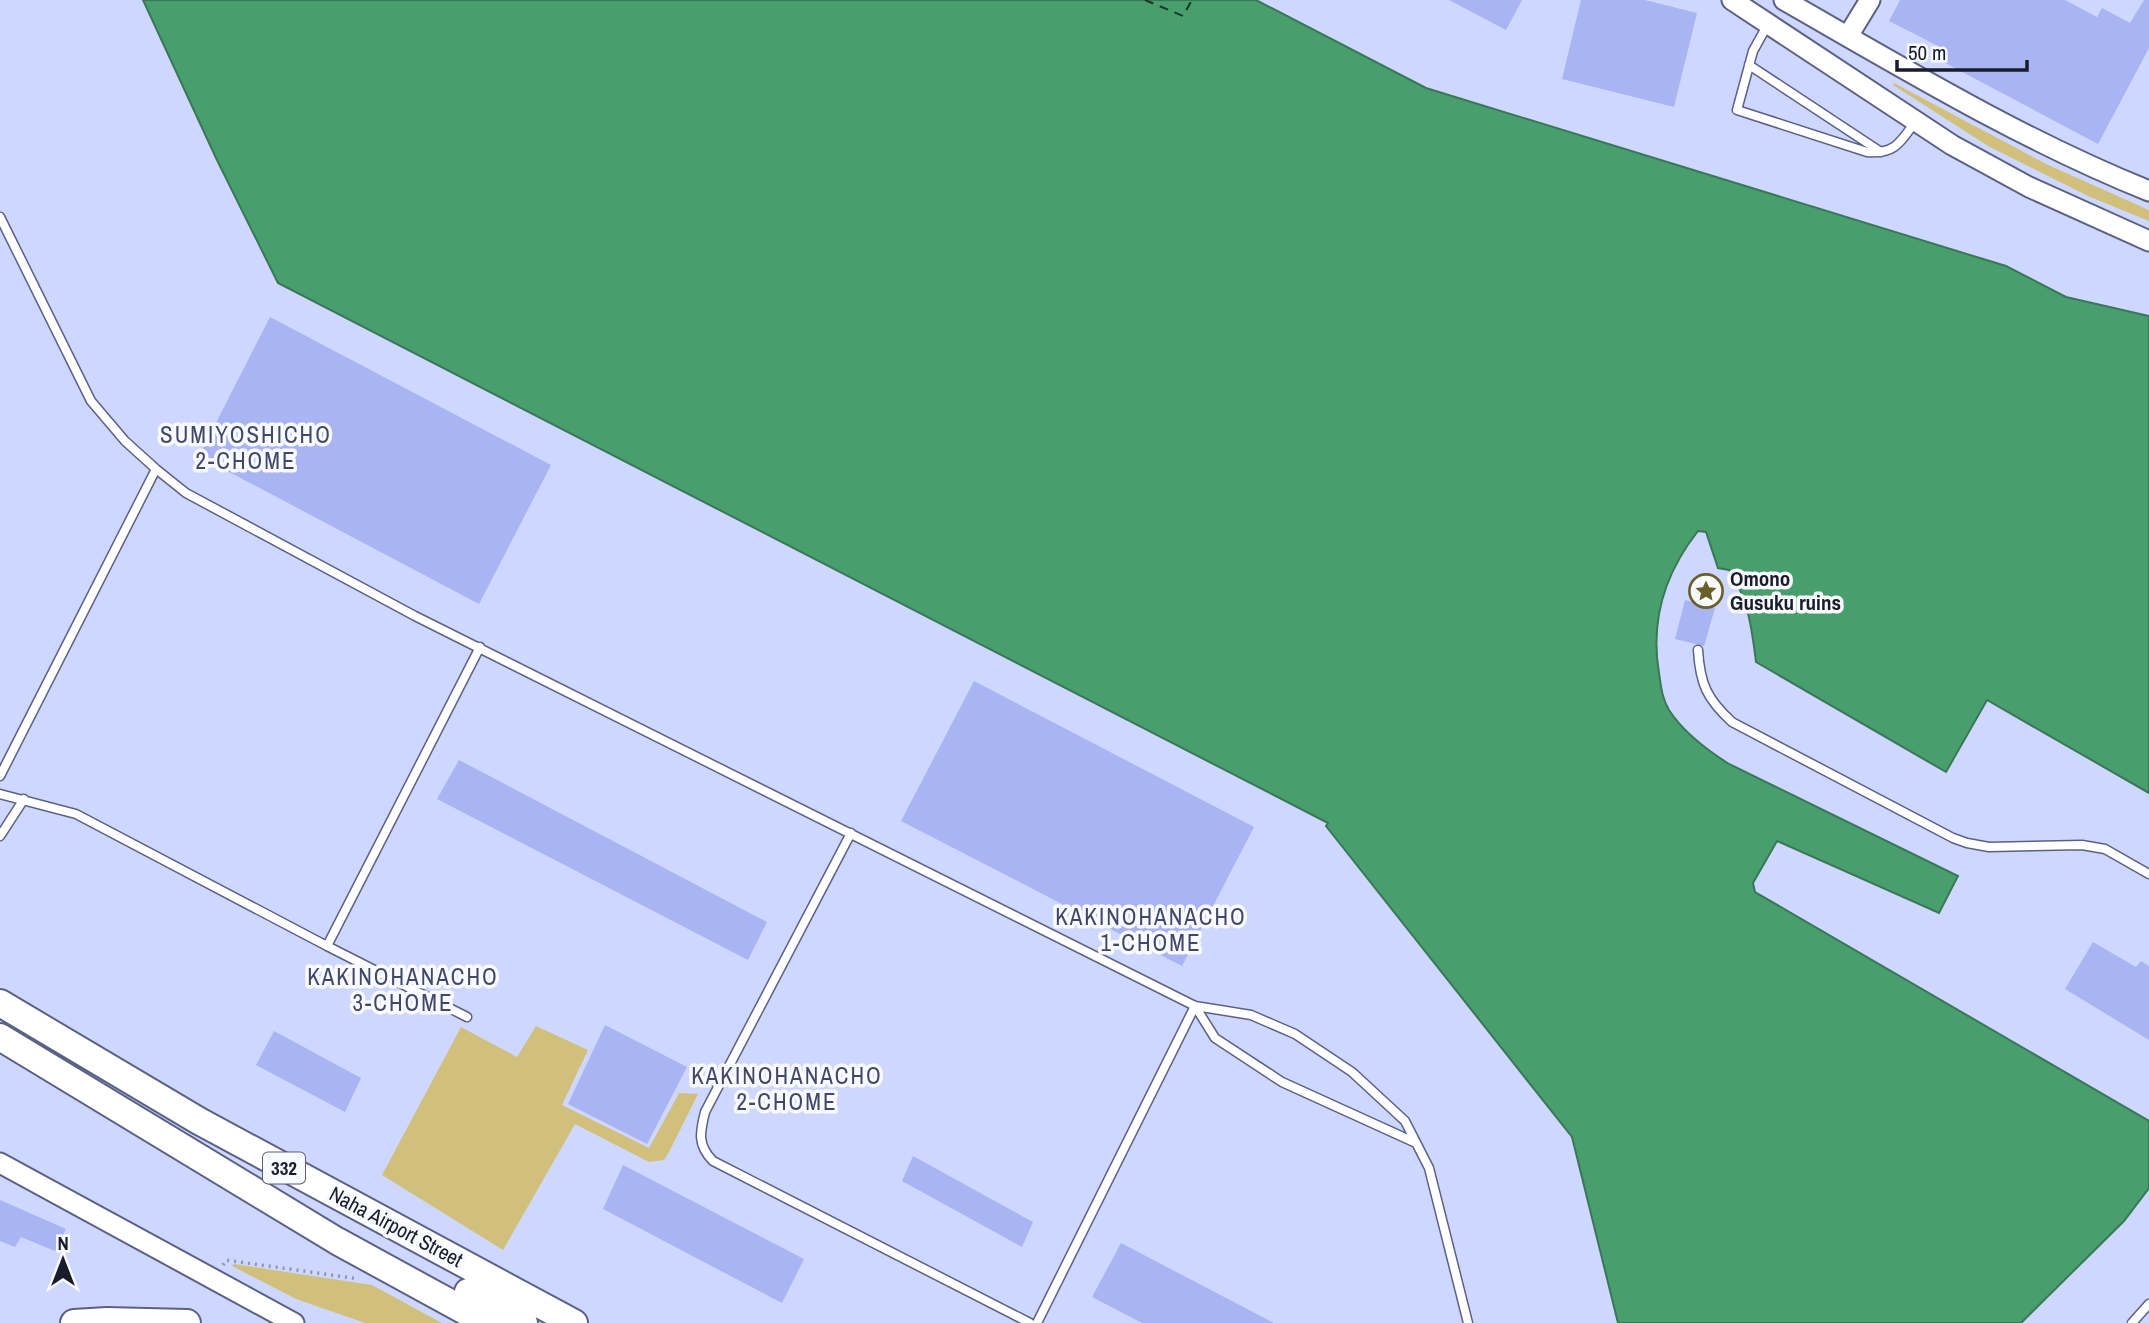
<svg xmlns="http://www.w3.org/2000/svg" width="2149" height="1323" viewBox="0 0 2149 1323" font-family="'Archivo Narrow',sans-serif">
	<rect width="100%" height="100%" fill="#ced7ff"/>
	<path fill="#d1c07c" d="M 1894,83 L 2046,164 L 2149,210 L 2149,221 L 2088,196 L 1988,146 L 1893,85 Z
		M 536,1026 L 588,1050 L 562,1105 L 649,1148 L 679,1093 L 698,1094 L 669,1152 L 664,1160 L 649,1162 L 575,1124 L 503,1250 L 382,1175 L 461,1027 L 517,1057 Z
		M 234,1264 L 372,1285 L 442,1323 L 365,1323 L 296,1299 L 232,1266 Z"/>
	<path fill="#489e6d" stroke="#3a7759" stroke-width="2" d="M 143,0 L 1256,0 L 1426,88 L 2006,266 L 2066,297 L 2149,316 L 2149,793 L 1987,700 L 1946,772 L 1756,662 C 1752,629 1748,598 1729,570 L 1718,568 L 1706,532 L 1698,531 C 1665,573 1650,620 1659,673 C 1661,687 1662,698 1669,710 C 1683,732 1707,750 1729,764 L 1958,876 L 1939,913 L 1777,841 L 1753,883 L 1755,892 L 2149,1121 L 2149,1188 L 2124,1221 L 2021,1323 L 1618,1323 L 1572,1137 L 1326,826 L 1328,823 L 278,283 L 216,158 Z"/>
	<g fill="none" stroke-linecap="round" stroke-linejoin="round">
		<path stroke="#153a25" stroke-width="2" stroke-dasharray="9 7" stroke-linecap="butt" d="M 1145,0 L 1183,16 L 1192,0"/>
	</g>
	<path fill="#a9b4f3" d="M 1449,0 L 1522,0 L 1506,30 Z
		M 1581,0 L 1645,0 L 1697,13 L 1674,107 L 1562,79 Z
		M 1900,0 L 2065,0 L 2097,17 L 2102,8 L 2130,23 L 2144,0 L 2149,0 L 2149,48 L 2098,144 L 1934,57 L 1940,47 L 1889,21 Z
		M 270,317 L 551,465 L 479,604 L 199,456 Z
		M 1685,600 L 1715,608 L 1704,646 L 1675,639 Z
		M 974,681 L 1254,827 L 1182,966 L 901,821 Z
		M 459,760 L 767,922 L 748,960 L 437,799 Z
		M 2093,942 L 2136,967 L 2141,961 L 2149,966 L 2149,1040 L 2065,989 Z
		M 605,1025 L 687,1067 L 647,1144 L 568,1104 Z
		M 274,1031 L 361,1078 L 345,1112 L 256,1065 Z
		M 913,1156 L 1033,1222 L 1022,1247 L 902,1181 Z
		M 623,1165 L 804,1259 L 782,1303 L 603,1209 Z
		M 0,1200 L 66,1229 L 55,1251 L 21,1237 L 15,1247 L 0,1241 Z
		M 1121,1243 L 1274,1323 L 1142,1323 L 1092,1297 Z"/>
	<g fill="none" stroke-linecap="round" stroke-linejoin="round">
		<g stroke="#5b6184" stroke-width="11">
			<path id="service" d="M 1768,24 L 1753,51 L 1737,110 L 1867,152 C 1895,154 1900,143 1915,122
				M 1749,65 L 1881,152
				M 0,217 L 91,401 L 125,441 L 156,469
				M 1698,650 C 1700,684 1707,699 1732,722 L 1953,838 L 1967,843 L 1989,847 L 2082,845 L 2105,849 L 2149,874
				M 0,776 L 156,469 L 186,493 L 415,616 L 1195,1006 L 1251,1015 L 1295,1034 L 1352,1072 L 1405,1121 L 1429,1168 L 1468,1323
				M 0,794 L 76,814 L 327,946 L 480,647
				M 851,833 L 705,1112 C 700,1132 697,1145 713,1161 L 1030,1323
				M 0,836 L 24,799
				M 327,946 L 467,1017
				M 1195,1006 L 1215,1038 L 1282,1082 L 1414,1142
				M 1037,1323 L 1195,1006
				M 2132,1323 L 2149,1304"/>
		</g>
		<g stroke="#5b6184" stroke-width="23">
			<path id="tertiary" d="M 1732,0 L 1952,145 L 2029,187 L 2149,241
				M 1784,0 C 1903,68 2022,140 2149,191
				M 1848,36 L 1870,0
				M 0,1163 L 294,1323"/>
		</g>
		<g stroke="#5b6184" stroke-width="30">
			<path id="trunk" d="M 0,1003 L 199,1121 L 574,1323
				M 0,1037 L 337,1241 L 487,1323
				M 468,1292 L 524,1323
				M 74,1323 L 107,1321 L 187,1323"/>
		</g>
		<path stroke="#8d94b2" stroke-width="3.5" stroke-dasharray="2 5" stroke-linecap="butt" d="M 223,1265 L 226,1260 L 359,1279"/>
		<use href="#service" stroke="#fff" stroke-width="8"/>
		<use href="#tertiary" stroke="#fff" stroke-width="19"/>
		<use href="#trunk" stroke="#fff" stroke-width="26"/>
	</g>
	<defs>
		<g id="sight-ring" transform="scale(1.75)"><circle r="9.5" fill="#f9fafe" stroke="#6a5e2b" stroke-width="1.5"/><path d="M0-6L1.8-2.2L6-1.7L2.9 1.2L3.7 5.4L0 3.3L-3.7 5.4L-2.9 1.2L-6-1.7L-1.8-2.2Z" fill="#6a5e2b"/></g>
	</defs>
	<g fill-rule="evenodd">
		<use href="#sight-ring" x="1706" y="591"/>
	</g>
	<g text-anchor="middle" stroke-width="7" stroke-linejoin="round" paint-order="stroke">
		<rect fill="#f9fafe" stroke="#5c5f6a" stroke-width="2" x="263" y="1152.5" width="42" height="31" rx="5"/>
		<g font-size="19" font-weight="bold" fill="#191c2a">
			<text x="284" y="1175">332</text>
		</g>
		<g font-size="21" font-weight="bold" fill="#191c2a" stroke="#f9fafe" text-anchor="start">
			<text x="1730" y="586">Omono<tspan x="1730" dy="24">Gusuku ruins</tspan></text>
		</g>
		<g font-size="21" fill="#191c2a" stroke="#f9fafe">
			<text transform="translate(396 1227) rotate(28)" y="7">Naha Airport Street</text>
		</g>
		<g font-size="23" letter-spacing="2" fill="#414768" stroke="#f9fafe">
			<text x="246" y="443">SUMIYOSHICHO<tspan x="246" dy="26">2-CHOME</tspan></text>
			<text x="1151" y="925">KAKINOHANACHO<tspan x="1151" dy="26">1-CHOME</tspan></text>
			<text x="403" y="985">KAKINOHANACHO<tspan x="403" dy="26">3-CHOME</tspan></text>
			<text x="787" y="1084">KAKINOHANACHO<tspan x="787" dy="26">2-CHOME</tspan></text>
		</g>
	</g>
	<g transform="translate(63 1260)" stroke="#f9fafe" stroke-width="5" paint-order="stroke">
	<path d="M0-5L12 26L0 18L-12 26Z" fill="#191c2a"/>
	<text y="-10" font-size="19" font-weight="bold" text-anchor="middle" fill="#191c2a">N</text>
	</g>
	<path d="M1897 60v10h130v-10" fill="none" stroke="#191c2a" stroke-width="3.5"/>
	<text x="1908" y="60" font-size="21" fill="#191c2a" stroke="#f9fafe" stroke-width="5" paint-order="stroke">50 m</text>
</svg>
